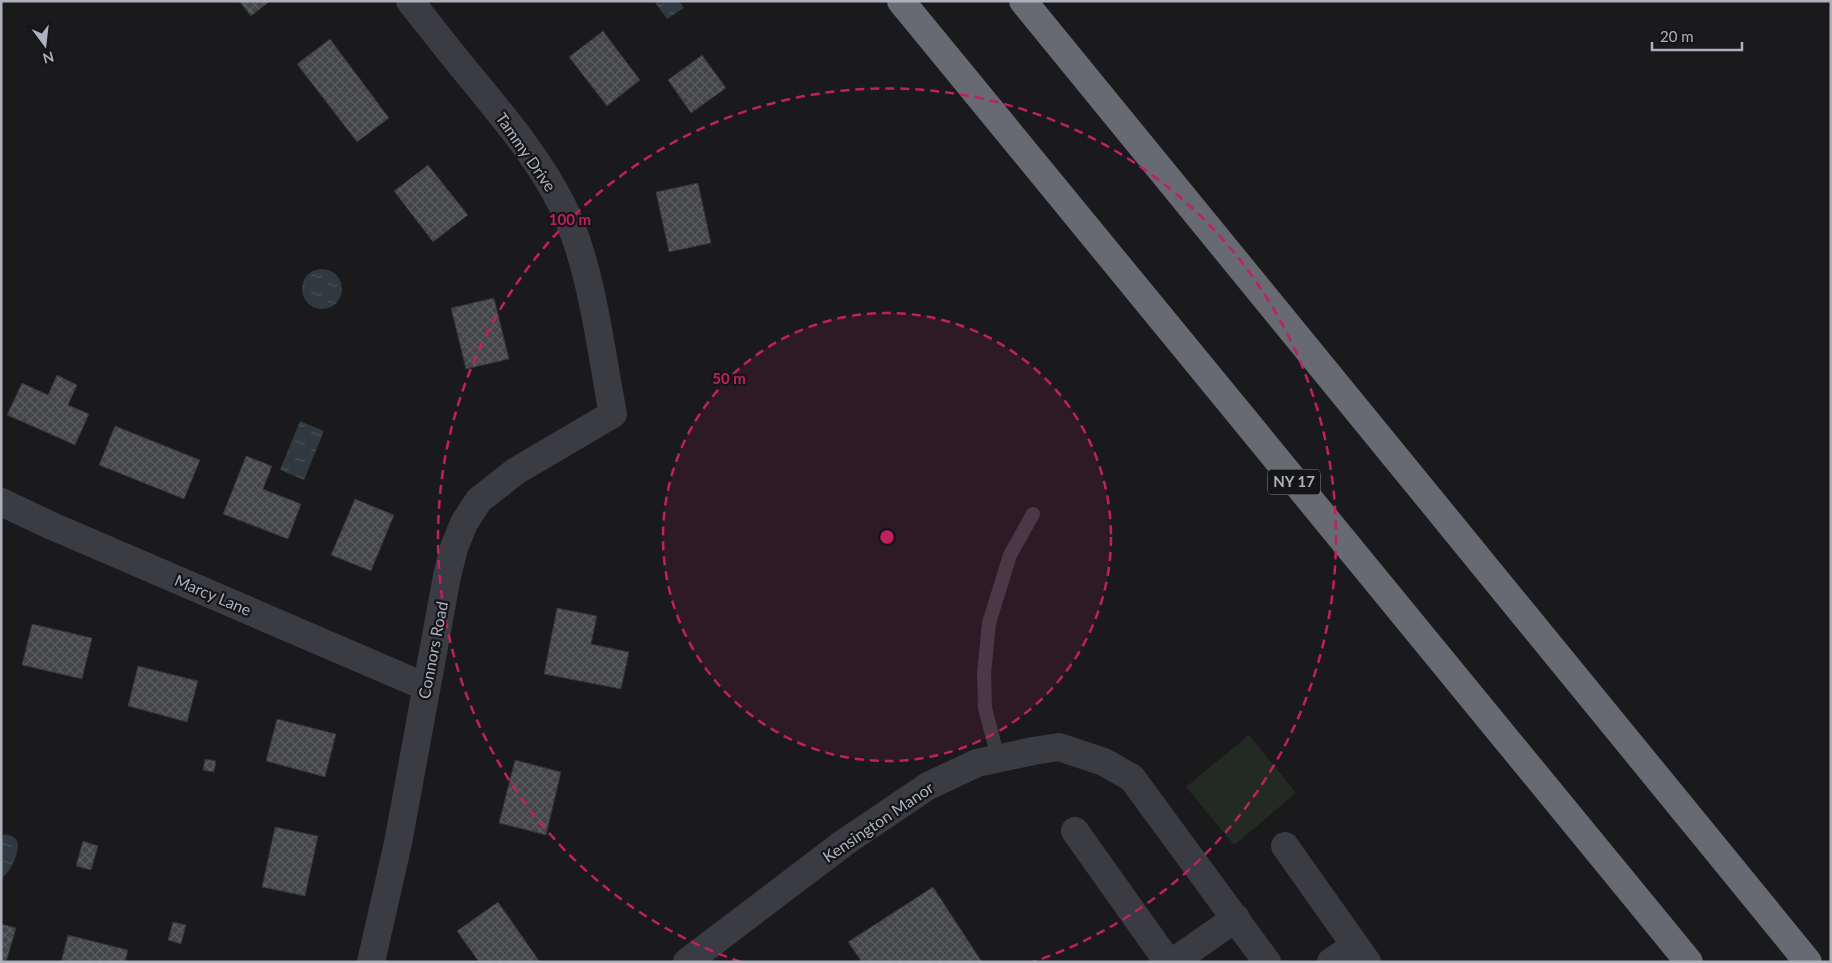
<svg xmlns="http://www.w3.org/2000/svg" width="1832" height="963" viewBox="0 0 1832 963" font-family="Lato,sans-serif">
	<defs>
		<pattern id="water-ripples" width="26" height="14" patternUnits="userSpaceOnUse" patternTransform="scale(1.25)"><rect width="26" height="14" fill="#303940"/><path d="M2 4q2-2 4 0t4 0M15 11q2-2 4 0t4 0" fill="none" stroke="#4b535a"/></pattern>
		<pattern id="building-cross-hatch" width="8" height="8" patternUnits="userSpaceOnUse" patternTransform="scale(1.25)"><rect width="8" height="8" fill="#444549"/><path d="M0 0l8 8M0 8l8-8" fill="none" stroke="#5c5d61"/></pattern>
	</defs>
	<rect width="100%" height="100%" fill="#1a1a1c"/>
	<path fill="#222a23" d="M 1249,735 L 1296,793 L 1234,845 L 1186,787 Z"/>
	<path fill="url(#water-ripples)" d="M 654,1 L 679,1 L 684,8 L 667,19 Z
		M302 289a20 20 0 1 1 40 0a20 20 0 1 1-40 0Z
		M 300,421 L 324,431 L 304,480 L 280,470 Z
		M 6,834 C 11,836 15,837 17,841 C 21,850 10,875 1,878 L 1,836 Z"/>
	<path fill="url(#building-cross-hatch)" stroke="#343438" d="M 239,1 L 270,1 L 251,16 Z
		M 603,31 L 640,80 L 607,106 L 569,57 Z
		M 330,39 L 389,118 L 357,142 L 297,64 Z
		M 702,55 L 726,88 L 691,113 L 668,80 Z
		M 428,165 L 468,215 L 433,242 L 394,191 Z
		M 698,183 L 711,243 L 669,252 L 656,192 Z
		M 494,298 L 509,359 L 466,369 L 451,308 Z
		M 57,375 L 77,385 L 68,405 L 89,414 L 75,445 L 7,415 L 22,383 L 48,395 Z
		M 115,426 L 200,460 L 184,499 L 99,465 Z
		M 246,456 L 272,466 L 263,489 L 301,504 L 288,539 L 223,514 Z
		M 355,499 L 394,515 L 371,571 L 331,555 Z
		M 557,608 L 597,616 L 591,644 L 629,652 L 621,689 L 544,674 Z
		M 32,624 L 92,638 L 82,679 L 22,665 Z
		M 138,666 L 198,681 L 187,722 L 128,706 Z
		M 277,719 L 336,734 L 325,777 L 266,761 Z
		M 205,759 L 216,761 L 214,772 L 203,770 Z
		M 515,760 L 561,772 L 546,835 L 499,823 Z
		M 275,827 L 318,836 L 305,896 L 262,887 Z
		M 83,841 L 98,846 L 91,870 L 76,866 Z
		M 933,887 L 982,962 L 862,962 L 848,942 Z
		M 498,902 L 540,962 L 479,962 L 457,931 Z
		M 173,922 L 186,925 L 181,944 L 168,940 Z
		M 1,924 L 16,928 L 6,962 L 1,962 Z
		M 68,935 L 128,950 L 125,962 L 61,962 Z"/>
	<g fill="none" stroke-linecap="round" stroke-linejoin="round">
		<path stroke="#3b3c41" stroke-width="14" d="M 998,758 L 985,708 L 984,674 L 989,623 L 1010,555 L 1033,514"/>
		<path stroke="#3b3c41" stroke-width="28" d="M 1,502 L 52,526 L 426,687
			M 1075,831 L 1168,962
			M 1285,846 L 1367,962
			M 371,962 L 398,843 L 447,576 L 454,548 L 464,523 L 479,500 L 516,471 L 613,414 C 600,347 592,266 562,205 C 540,161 509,124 479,87 C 455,59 433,30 410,1
			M 687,962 L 845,842 L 928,786 L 977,763 L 1033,751 L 1059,747 L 1104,762 L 1132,778 L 1267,962
			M 1173,962 L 1236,918
			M 1331,962 L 1355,946"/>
		<path stroke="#676a71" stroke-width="28" d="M 901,1 C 1163,322 1426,642 1689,962
			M 1023,1 L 1808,962"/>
	</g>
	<circle cx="887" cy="537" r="224" fill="#c12060" fill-opacity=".12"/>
	<g fill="none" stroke="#c12060" stroke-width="2.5" stroke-dasharray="9 6">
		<circle cx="887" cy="537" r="224"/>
		<path d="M741 962A449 449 0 1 1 1033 962"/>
	</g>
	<g text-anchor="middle" stroke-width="4.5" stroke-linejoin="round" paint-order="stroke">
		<rect fill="#151517" stroke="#7f828a" stroke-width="1" x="1268" y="469.5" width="52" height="25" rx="4"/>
		<g font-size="15" font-weight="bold" fill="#adb1bb">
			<text x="1294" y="487">NY 17</text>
		</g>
		<g font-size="16" fill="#adb1bb" stroke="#151517">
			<text transform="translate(526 152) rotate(55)" y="6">Tammy Drive</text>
			<text transform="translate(213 595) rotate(23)" y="6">Marcy Lane</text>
			<text transform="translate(433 650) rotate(-79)" y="6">Connors Road</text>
			<text transform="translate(878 822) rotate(-34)" y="6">Kensington Manor</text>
		</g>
	</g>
	<circle cx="887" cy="537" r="8" fill="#c12060" stroke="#151517" stroke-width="2.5"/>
	<g font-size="15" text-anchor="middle" font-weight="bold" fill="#c12060" stroke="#151517" stroke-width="4.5" stroke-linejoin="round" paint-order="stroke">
		<text x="570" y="225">100 m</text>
		<text x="729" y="384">50 m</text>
	</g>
	<rect width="1832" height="963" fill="none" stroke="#adb1bb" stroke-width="5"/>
	<g transform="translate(45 45) rotate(165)" stroke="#151517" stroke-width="4" paint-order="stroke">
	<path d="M0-4L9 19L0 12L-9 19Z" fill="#adb1bb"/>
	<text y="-8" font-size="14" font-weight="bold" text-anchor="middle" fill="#adb1bb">N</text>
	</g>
	<path d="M1652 42v8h90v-8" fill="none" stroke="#adb1bb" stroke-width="2.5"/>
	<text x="1660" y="42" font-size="15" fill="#adb1bb" stroke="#151517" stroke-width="4" paint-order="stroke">20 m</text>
</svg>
